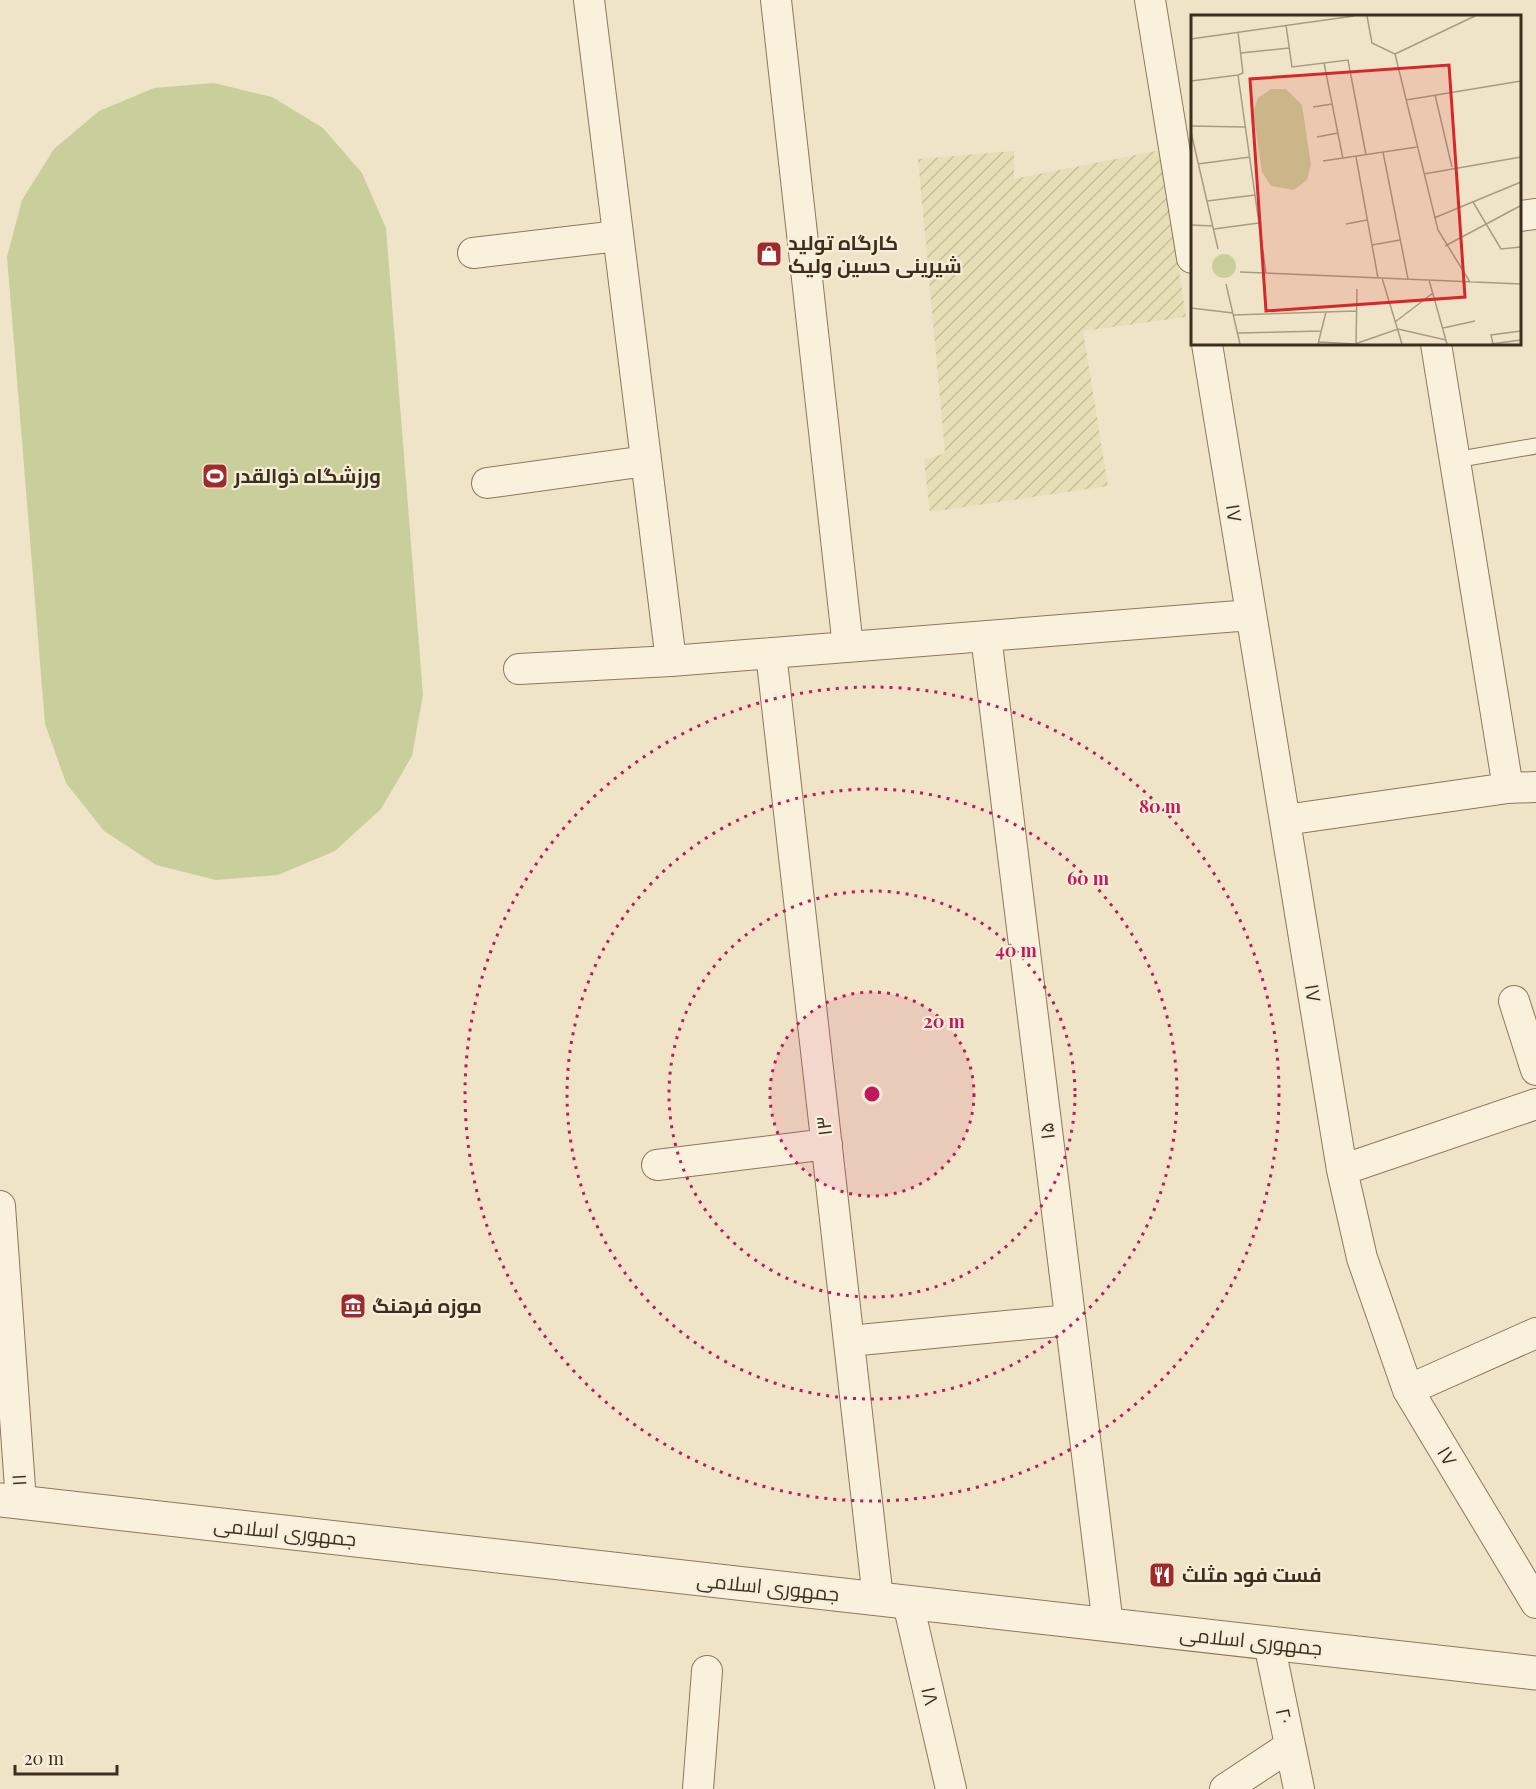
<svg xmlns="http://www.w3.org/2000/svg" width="1536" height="1789" viewBox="0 0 1536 1789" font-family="'Playfair Display',Cairo,serif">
	<defs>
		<pattern id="farmland-furrows" width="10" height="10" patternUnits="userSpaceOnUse" patternTransform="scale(1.5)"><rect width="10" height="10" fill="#e6deb5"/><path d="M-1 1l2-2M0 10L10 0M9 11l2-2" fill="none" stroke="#c6bf9b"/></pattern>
	</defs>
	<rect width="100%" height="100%" fill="#f0e4c8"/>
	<path fill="url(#farmland-furrows)" d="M 1161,150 L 1186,317 L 1083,331 L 1108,486 L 930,512 L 924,460 L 945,453 L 918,159 L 1014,151 L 1014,179 Z"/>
	<path fill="#c9cf9b" d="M 214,83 L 272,97 L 323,128 L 362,173 L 386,228 L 423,695 L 412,756 L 381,809 L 335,851 L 278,875 L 216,880 L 156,865 L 104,831 L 66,783 L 45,724 L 7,257 L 22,200 L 54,149 L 99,111 L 154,88 Z"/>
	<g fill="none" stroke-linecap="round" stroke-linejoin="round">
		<g stroke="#8d765c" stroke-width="17">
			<path id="service" d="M 1455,460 L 1536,446"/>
		</g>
		<g stroke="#8d765c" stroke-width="32">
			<path id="minor" d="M 589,0 L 671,661
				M 776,0 L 848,647
				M 1150,0 L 1192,258
				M 1520,216 L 1536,214
				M 473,253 L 618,236
				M 1207,344 L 1342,1170 L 1362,1258 L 1408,1390 L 1536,1603
				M 1436,344 L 1508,788
				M 487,483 L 646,461
				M 986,636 L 1108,1625
				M 771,653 L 878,1599
				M 519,669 L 671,661 L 1251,615
				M 1285,820 L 1508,788 L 1536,787
				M 1514,1001 L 1536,1070
				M 657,1165 L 827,1144
				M 1342,1170 L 1536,1104
				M 0,1206 L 21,1502
				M 849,1341 L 1070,1320
				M 1408,1390 L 1536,1333
				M 908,1603 L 951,1789
				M 1269,1643 L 1299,1789
				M 698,1789 L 707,1671
				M 1225,1789 L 1290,1746"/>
		</g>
		<g stroke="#8d765c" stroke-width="35">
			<path id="tertiary" d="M 0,1500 L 1536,1673"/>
		</g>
		<use href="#service" stroke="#faf1dc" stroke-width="15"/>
		<use href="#minor" stroke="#faf1dc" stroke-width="30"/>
		<use href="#tertiary" stroke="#faf1dc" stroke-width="33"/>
	</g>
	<circle cx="872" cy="1094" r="102" fill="#c2185b" fill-opacity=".12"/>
	<g fill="none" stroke="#c2185b" stroke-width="3" stroke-dasharray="3 6">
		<circle cx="872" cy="1094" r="102"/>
		<circle cx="872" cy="1094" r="203"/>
		<circle cx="872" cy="1094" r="305"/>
		<circle cx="872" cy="1094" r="407"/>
	</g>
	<defs>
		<g id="shop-square" transform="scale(1.35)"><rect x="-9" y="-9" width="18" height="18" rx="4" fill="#9e2a2b" stroke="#f7eed8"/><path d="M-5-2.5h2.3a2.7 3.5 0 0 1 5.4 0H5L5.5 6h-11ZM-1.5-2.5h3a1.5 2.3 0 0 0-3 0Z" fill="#fff"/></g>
		<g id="stadium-square" transform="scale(1.35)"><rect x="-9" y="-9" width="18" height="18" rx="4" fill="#9e2a2b" stroke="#f7eed8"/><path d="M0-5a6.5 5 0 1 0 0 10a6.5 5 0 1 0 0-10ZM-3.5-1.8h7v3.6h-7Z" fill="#fff"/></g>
		<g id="museum-square" transform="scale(1.35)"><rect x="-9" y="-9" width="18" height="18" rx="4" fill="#9e2a2b" stroke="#f7eed8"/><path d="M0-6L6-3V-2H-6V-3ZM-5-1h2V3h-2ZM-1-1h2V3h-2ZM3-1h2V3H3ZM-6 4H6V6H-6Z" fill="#fff"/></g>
		<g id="restaurant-square" transform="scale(1.35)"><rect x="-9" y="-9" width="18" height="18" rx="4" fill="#9e2a2b" stroke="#f7eed8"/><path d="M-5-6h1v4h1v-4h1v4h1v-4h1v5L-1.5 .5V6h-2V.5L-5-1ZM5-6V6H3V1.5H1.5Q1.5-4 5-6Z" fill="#fff"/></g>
	</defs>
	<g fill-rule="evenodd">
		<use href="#shop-square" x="769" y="254"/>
		<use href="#stadium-square" x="215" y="476"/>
		<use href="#museum-square" x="353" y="1306"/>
		<use href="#restaurant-square" x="1162" y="1575"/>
	</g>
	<g text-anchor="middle" stroke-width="4.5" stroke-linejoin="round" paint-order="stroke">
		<g font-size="20" font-weight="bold" fill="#3d2e20" stroke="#f7eed8" text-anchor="start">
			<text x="788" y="250">کارگاه تولید<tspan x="788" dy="23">شیرینی حسین ولیک</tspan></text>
			<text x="234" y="483">ورزشگاه ذوالقدر</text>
			<text x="372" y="1313">موزه فرهنگ</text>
			<text x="1182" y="1582">فست فود مثلث</text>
		</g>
		<g font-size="20" fill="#3d2e20" stroke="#f7eed8">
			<text transform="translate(1234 513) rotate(81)" y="7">۱۷</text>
			<text transform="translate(1313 993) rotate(81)" y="7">۱۷</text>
			<text transform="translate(824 1126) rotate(-97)" y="7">۱۳</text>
			<text transform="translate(1047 1131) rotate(-97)" y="7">۱۵</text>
			<text transform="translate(1447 1456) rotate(59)" y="7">۱۷</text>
			<text transform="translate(19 1480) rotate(-94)" y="7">۱۱</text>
			<text transform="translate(285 1532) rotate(6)" y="7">جمهوری اسلامی</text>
			<text transform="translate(768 1587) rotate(6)" y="7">جمهوری اسلامی</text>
			<text transform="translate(1251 1641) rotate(6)" y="7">جمهوری اسلامی</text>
			<text transform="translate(930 1696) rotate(77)" y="7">۱۸</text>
			<text transform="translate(1284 1716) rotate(78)" y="7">۲۰</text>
		</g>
	</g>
	<g transform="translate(1191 15)">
		<rect width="330" height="330" fill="#f0e4c8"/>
		<path d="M21 251a12 12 0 1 1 24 0a12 12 0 1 1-24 0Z" fill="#c9cf9b"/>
		<path d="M 80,74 L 95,74 L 111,90 L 120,150 L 116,165 L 103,175 L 80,171 L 71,157 L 62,97 L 67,83 Z" fill="#c9cf9b"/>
		<path fill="none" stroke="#a89b85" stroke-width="1.5" d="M 176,1 L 181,28 L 204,39 L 247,215 L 279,267M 95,10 L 101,52 L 157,45 L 175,140M 47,17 L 52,58 L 47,60M 0,24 L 163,1M 50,38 L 98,33M 204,39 L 284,1M 133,48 L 152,144M 47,60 L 75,258M 0,66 L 47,60M 244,80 L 261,152M 215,85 L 330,66M 122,92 L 141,89M 0,111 L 54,112M 0,117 L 27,234M 126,122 L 147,118M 192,137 L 217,264M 165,142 L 187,263M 132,146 L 226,132M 7,149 L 59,142M 233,159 L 330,142M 330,175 L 330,229M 16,186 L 64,180M 282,187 L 310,234 L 330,232M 243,203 L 330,167M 155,209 L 176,205M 0,210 L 22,211M 23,214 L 68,208M 181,230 L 209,225M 254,231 L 329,191M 49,257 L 330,269M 191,263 L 211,329M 238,265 L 256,329M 35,269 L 49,329M 0,293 L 42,298M 42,300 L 165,296M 204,307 L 242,278M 252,313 L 284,306M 47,318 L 131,316M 128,327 L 164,329 L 207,314 L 255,325M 127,329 L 135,297M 165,329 L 166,274M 300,329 L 330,325M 302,329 L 300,320 L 330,316"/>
		<path fill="#d62828" fill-opacity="0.15" stroke="#d62828" stroke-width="3" d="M 258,50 L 274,282 L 75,296 L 59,64 Z"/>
		<rect width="330" height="330" fill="none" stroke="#3d2e20" stroke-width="3"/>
	</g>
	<circle cx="872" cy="1094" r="9" fill="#c2185b" stroke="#f7eed8" stroke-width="3"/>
	<g font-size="18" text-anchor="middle" font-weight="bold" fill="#c2185b" stroke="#f7eed8" stroke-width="4.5" stroke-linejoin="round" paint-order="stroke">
		<text x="1160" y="813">80 m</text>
		<text x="1088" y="885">60 m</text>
		<text x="1016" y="957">40 m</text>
		<text x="944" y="1028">20 m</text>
	</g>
	<path d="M15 1765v9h102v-9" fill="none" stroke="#3d2e20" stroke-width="3"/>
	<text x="24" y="1765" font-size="18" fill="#3d2e20" stroke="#f7eed8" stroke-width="4.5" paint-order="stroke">20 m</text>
</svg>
